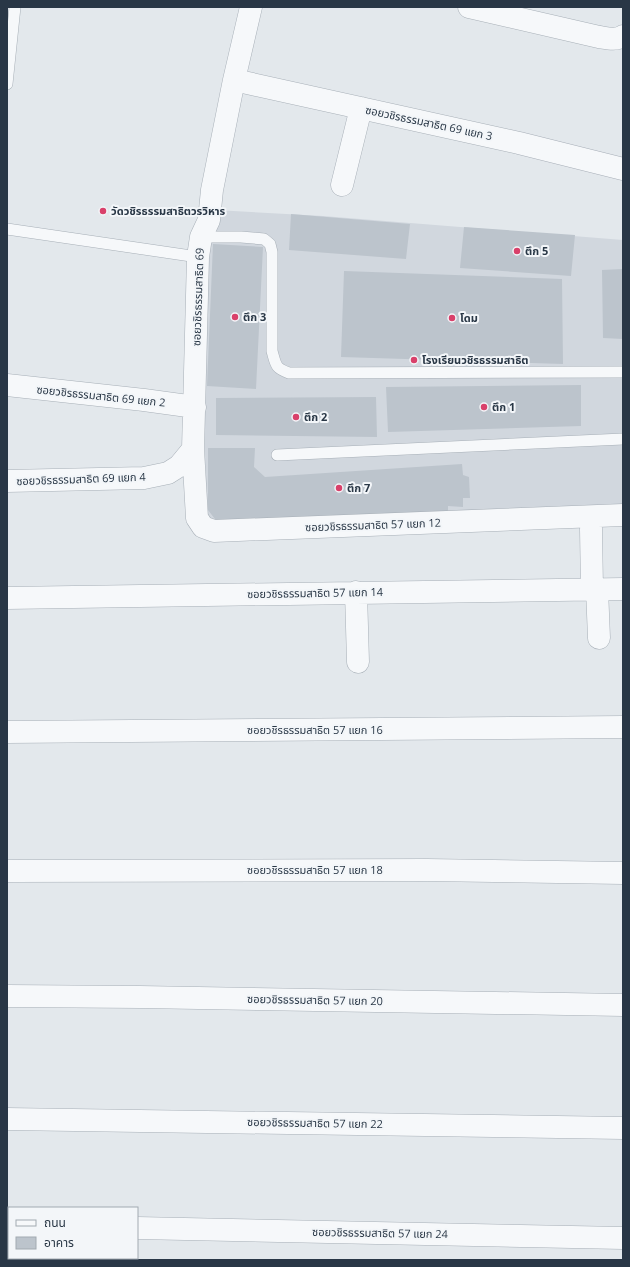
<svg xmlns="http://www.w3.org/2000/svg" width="630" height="1267" viewBox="0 0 630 1267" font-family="'Open Sans','Noto Sans Thai',sans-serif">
	<rect width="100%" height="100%" fill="#e3e8ec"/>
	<path fill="#d1d7de" d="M 215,210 L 323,216 L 623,240 L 623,504 L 214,525 L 207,518 L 203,391 L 207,254 Z"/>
	<path fill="#bcc4cc" d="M 291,214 L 410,224 L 406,259 L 289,250 Z
		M 464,227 L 575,235 L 571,276 L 460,268 Z
		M 213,244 L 263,247 L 256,389 L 207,386 Z
		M 623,269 L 623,339 L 603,338 L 602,270 Z
		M 344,271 L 562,279 L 563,364 L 341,357 Z
		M 581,385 L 581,426 L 388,432 L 386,387 Z
		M 376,397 L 377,437 L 216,435 L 216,398 Z
		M 208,448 L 255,448 L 254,467 L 265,477 L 462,464 L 463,475 L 469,477 L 470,498 L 463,498 L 463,507 L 448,506 L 448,515 L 218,523 L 208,510 Z"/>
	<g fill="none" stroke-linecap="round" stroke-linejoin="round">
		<g stroke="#a7afb7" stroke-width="12">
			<path id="service" d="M 7,84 L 15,7
				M 7,229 L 198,257
				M 201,237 L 241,237 L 264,239 L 270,244 L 272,252 L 272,351 C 276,365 275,368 289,373 L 623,372
				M 277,455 L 623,439"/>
		</g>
		<g stroke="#a7afb7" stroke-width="23">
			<path id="minor" d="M 251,7 L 234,80 L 212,190 L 209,220 L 201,237 L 198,257 L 193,449 L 197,518 L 203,527 L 214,531 L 623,515
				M 469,7 L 599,37 C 606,38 616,41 623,36
				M 234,80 L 519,143 L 623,169
				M 342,185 L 361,108
				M 7,385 L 144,400 L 195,407
				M 7,481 L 144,478 L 168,473 L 179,466 L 193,449
				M 591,529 L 592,589
				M 597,589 L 599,638
				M 356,592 L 358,662
				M 7,598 L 623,589
				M 7,732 L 623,727
				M 7,871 L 427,870 L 623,873
				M 7,996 L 140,997 L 623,1005
				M 7,1119 L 623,1128
				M 7,1226 L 9,1226
				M 137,1228 L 623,1238"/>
		</g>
		<use href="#service" stroke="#f6f8fa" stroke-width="11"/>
		<use href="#minor" stroke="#f6f8fa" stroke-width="22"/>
	</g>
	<g fill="#d9406a" stroke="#f3f6f9" stroke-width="1.5">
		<circle cx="103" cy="211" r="4"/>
		<circle cx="517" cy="251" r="4"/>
		<circle cx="235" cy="317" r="4"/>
		<circle cx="452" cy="318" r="4"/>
		<circle cx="414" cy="360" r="4"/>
		<circle cx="484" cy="407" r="4"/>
		<circle cx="296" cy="417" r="4"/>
		<circle cx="339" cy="488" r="4"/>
	</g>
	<g text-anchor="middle" stroke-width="4" stroke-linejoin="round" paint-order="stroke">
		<g font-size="11" fill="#293746" stroke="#f3f6f9">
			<text transform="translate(429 123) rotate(12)" y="4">ซอยวชิรธรรมสาธิต 69 แยก 3</text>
			<text transform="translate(198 297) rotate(-88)" y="4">ซอยวชิรธรรมสาธิต 69</text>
			<text transform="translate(101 396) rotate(6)" y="4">ซอยวชิรธรรมสาธิต 69 แยก 2</text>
			<text transform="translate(81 479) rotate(-2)" y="4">ซอยวชิรธรรมสาธิต 69 แยก 4</text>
			<text transform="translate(373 525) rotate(-2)" y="4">ซอยวชิรธรรมสาธิต 57 แยก 12</text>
			<text transform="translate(315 593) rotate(-1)" y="4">ซอยวชิรธรรมสาธิต 57 แยก 14</text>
			<text x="315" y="734">ซอยวชิรธรรมสาธิต 57 แยก 16</text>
			<text x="315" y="874">ซอยวชิรธรรมสาธิต 57 แยก 18</text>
			<text transform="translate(315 1000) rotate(1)" y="4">ซอยวชิรธรรมสาธิต 57 แยก 20</text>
			<text transform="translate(315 1123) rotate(1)" y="4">ซอยวชิรธรรมสาธิต 57 แยก 22</text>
			<text transform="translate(380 1233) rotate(1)" y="4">ซอยวชิรธรรมสาธิต 57 แยก 24</text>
		</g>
		<g font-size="11" font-weight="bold" fill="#293746" stroke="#f3f6f9" text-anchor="start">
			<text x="111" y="215">วัดวชิรธรรมสาธิตวรวิหาร</text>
			<text x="525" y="255">ตึก 5</text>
			<text x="243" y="321">ตึก 3</text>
			<text x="460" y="322">โดม</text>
			<text x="422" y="364">โรงเรียนวชิรธรรมสาธิต</text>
			<text x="492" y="411">ตึก 1</text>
			<text x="304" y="421">ตึก 2</text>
			<text x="347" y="492">ตึก 7</text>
		</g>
	</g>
	<rect width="630" height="1267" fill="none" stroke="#293746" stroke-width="16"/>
	<rect x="8" y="1207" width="130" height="52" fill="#f3f6f9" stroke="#a2aab1"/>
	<rect x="16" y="1220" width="20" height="6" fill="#f6f8fa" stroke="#a2aab1"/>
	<text x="44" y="1227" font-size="12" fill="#293746">ถนน</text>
	<rect x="16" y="1237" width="20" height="12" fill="#bcc4cc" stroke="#a2aab1"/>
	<text x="44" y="1247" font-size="12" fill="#293746">อาคาร</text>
</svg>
